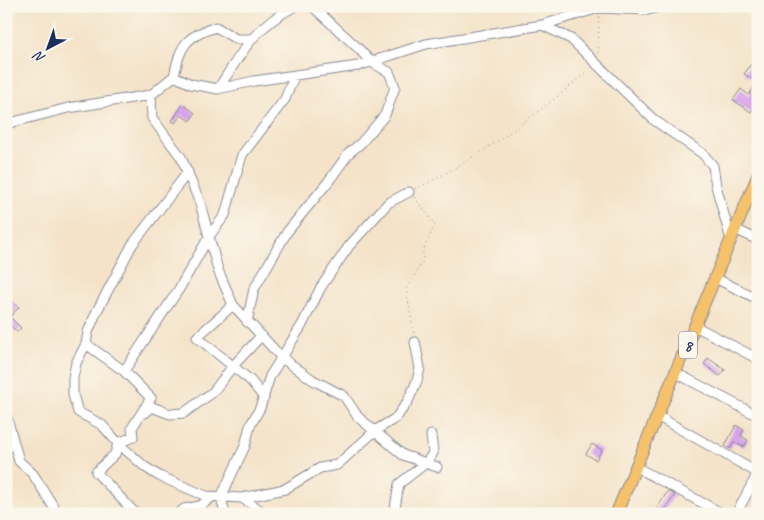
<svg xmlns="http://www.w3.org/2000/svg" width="764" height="520" viewBox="0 0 764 520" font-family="Caveat,sans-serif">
	<rect width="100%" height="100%" fill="#fbf7ec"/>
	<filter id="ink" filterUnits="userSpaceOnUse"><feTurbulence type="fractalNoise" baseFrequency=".02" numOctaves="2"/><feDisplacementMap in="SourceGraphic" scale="10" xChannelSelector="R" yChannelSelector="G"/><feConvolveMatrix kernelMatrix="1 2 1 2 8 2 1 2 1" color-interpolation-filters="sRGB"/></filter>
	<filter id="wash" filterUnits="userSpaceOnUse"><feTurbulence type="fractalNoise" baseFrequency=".0096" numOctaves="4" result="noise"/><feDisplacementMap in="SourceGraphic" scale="20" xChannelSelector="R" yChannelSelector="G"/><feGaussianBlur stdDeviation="1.12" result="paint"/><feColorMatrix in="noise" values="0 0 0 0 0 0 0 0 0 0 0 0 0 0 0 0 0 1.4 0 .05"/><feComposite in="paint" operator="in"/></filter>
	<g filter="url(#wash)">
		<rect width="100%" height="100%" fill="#f4e3c9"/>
		<g id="blocks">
			<path fill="#d5a5e9" d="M 752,63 L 758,66 L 758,90 L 753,97 L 758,102 L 751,112 L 733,100 L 741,89 L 749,95 L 757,82 L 744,74 Z
				M 183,104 L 195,113 L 190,121 L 181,115 L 175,123 L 172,121 Z
				M 6,297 L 19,307 L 10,317 L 21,328 L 17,332 L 6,322 Z
				M 708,358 L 725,370 L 720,376 L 704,364 Z
				M 736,425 L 744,430 L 741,436 L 748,440 L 744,447 L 734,442 L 730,449 L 725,446 Z
				M 592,444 L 602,450 L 596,460 L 586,454 Z
				M 668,491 L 675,495 L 666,508 L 661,514 L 653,514 Z"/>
		</g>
	</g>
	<g filter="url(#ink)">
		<use href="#blocks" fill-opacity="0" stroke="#888994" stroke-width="1"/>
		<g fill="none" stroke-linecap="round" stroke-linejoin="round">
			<g stroke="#888994" stroke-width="11">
				<path id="minor" d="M 542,25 L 571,39 L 654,120 L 703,154 L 713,166 L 716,186 L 731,240
					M 174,76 C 181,45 184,37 216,27 L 236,39 L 250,39
					M 218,89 C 243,51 252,29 295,6
					M 151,95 L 152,118 L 181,157 L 200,203 L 218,270 L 233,305 L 282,358 L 313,380 L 344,396 L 358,417 L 403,455 L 437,467
					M 6,124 L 68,108 L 151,95 L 174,76 L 191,84 L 218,89 L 254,81 L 358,66 L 426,44 L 542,25 L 599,8 L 648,10 L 663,6
					M 188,172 L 132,245 L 97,311 L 88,332 L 86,344 L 76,363 L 73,378 L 73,395 L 78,412 L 102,425 L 118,443 L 145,467 L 159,476 L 206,496 L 242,498 L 266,514
					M 735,229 L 758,240
					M 715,278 L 758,299
					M 233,305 L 197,337 L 251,381 L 264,398
					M 247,322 L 254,289 L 287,232 L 328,182 L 349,153 L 361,143 L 385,115 L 395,87 L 389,72 L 371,62 L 359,49 L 312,6
					M 695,326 L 758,359
					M 86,344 L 124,371 L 151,398 L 132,428 L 133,437 L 118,443 L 115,454 L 96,472 L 136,514
					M 124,371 L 179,289 L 210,235 L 225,215 L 242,155 L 285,99 L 294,77
					M 676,373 L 758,416
					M 145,413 L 152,407 L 170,414 L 184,413 L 213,392 L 233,366 L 261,336
					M 6,414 L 19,461 L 33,474 L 58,514
					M 657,416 L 758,473
					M 636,467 L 723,514
					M 242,498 L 285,489 L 320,468 L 337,465 L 376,430 L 396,418 L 408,401 L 417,381 L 420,368 L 415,342
					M 178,514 L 184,509 L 200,506 L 212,497
					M 225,514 L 221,497 L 245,446 L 250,426 L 260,408 L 270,376 L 302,325 L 321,287 L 349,246 L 388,203 L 409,192
					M 394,514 L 399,484 L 426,463 L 433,453 L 431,435
					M 736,514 L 758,473"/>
			</g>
			<g stroke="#888994" stroke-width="13">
				<path id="major" d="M 616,514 L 758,175"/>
			</g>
			<path stroke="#888994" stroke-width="1" stroke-dasharray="1 4" stroke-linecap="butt" d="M 598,53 L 599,15
				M 415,189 C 478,159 537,115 590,69
				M 414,197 L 435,224 L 423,251 L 423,261 L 406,289 L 414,334"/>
			<use href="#minor" stroke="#fff" stroke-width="9"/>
			<use href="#major" stroke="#f5c16b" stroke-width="11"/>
		</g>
	</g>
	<g text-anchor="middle" stroke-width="4.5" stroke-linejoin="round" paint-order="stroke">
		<rect fill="#fbf7ec" stroke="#5e6b89" stroke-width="1" x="679" y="331.5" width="18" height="27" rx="4"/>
		<g font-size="16" font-weight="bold" fill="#1b2f5e">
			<text x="688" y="351">8</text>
		</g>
	</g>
	<rect width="764" height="520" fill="none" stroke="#fbf7ec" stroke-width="25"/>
	<g transform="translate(48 48) rotate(221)" stroke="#fbf7ec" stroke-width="4" paint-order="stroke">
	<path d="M0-4L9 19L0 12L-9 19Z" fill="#1b2f5e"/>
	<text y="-8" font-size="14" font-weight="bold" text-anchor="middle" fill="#1b2f5e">N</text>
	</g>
</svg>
